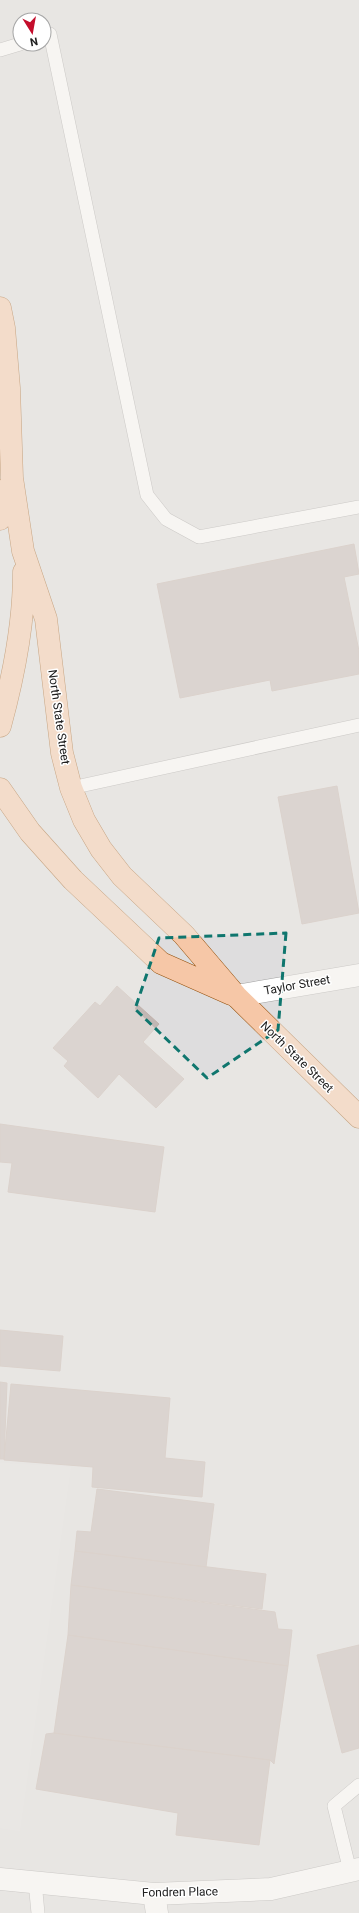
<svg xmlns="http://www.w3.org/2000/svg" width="359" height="1913" viewBox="0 0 359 1913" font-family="Roboto,sans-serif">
	<rect width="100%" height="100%" fill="#f0ece8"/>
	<path fill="#deddde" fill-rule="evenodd" d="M 0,0 L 359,0 L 359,1913 L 0,1913 ZM 20,20 L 44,20 L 44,44 L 20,44 Z"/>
	<path fill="#e0e0e0" d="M 0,1463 L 71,1467 L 20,1831 L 0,1828 Z"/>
	<path fill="#c1b7b4" stroke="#c1b1ab" d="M 354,544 L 359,574 L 344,577 L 359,651 L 359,674 L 272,691 L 270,680 L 180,698 L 157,584 Z
		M 337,786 L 359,913 L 302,924 L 278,797 Z
		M 117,986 L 159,1024 L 143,1042 L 184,1079 L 156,1108 L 119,1074 L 98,1098 L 64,1066 L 68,1061 L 53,1048 L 95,1002 L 100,1006 Z
		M 0,1124 L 164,1147 L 155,1212 L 8,1192 L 12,1163 L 0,1162 Z
		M 0,1330 L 63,1336 L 60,1371 L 0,1366 Z
		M 0,1382 L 7,1383 L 4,1459 L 0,1459 Z
		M 11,1384 L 170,1398 L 165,1458 L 205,1462 L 202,1497 L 92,1487 L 93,1467 L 4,1460 Z
		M 97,1489 L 214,1504 L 206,1567 L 75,1551 L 77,1531 L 91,1532 Z
		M 75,1551 L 266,1574 L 262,1609 L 71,1585 Z
		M 71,1585 L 275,1612 L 278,1629 L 292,1630 L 288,1666 L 68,1635 Z
		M 68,1635 L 288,1666 L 274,1764 L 270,1760 L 54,1733 Z
		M 359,1645 L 359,1748 L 342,1753 L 317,1655 Z
		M 54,1733 L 270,1760 L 259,1845 L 176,1835 L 178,1813 L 36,1789 L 46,1734 Z"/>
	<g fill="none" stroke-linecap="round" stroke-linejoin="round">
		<g stroke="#a1a1a1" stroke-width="14">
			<path id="lane" d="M 44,36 L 50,34 L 147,495 L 166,519 L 199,537 L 359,507
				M 0,50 L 20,44
				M 71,788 L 359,725
				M 350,1871 L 334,1806 L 359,1785
				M 35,1882 L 38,1913"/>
		</g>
		<g stroke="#a1a1a1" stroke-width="23">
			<path id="street" d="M 236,996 L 359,975
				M 0,1879 L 154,1894 L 271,1889 L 359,1869
				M 154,1894 L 157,1913"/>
		</g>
		<g stroke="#934f0a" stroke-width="23">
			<path id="primary" d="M 0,308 L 4,328 L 9,388 L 12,478 L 23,551 L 46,619 L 62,753 L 71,788 L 84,820 L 101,849 L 122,876 L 184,935 L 236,996 L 359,1117
				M 0,519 L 10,485
				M 0,726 C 14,675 24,625 24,572
				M 0,789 L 30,832 L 73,880 L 161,963 L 231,994"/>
		</g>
		<use href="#lane" stroke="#fff" stroke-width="13"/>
		<use href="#street" stroke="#fff" stroke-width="22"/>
		<use href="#primary" stroke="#f6c7a7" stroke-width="22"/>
	</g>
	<path d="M0 0H359V1913H0ZM 286,933 L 278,1030 L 207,1078 L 135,1009 L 159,938 Z" fill="#f0ece8" fill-opacity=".55" fill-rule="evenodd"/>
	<path fill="none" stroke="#0f766e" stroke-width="3" stroke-dasharray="8 5" stroke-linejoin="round" d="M 286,933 L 278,1030 L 207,1078 L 135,1009 L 159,938 Z"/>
	<g text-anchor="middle" stroke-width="3" stroke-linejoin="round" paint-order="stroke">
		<g font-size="12" fill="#202020" stroke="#fff">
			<text transform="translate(59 717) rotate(82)" y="4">North State Street</text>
			<text transform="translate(297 985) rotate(-10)" y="4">Taylor Street</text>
			<text transform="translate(297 1057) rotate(44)" y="4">North State Street</text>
			<text transform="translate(180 1892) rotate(-1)" y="4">Fondren Place</text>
		</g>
	</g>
	<g transform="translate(32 32) rotate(169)"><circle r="19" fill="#ffffff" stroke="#a6a6a6"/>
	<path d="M0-3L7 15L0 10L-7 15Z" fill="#c40d2b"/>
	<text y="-6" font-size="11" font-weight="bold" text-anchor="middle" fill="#202020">N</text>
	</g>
</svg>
